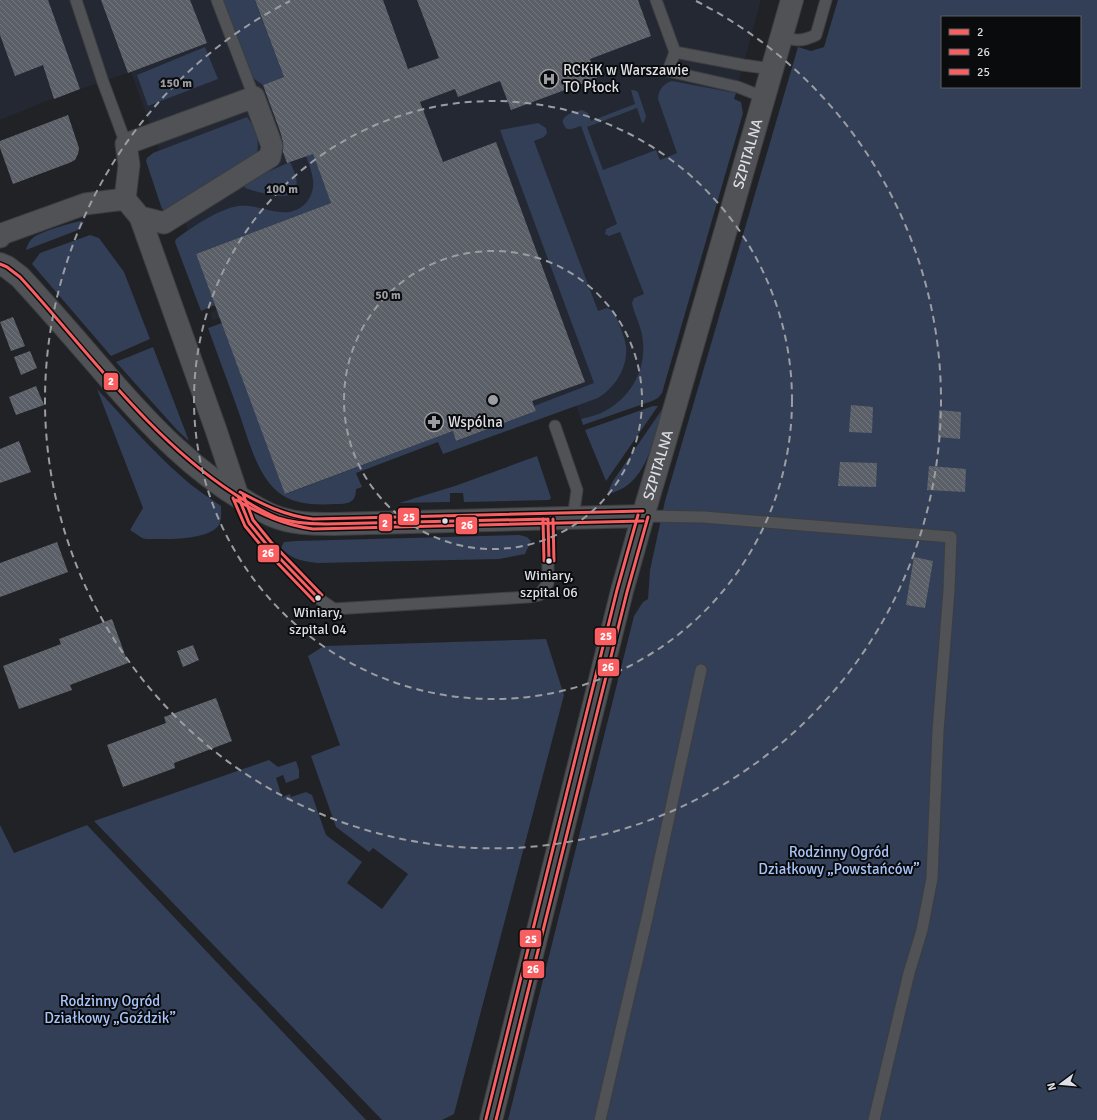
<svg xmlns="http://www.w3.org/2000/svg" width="1097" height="1120" viewBox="0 0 1097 1120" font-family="Signika,sans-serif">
	<defs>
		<pattern id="building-back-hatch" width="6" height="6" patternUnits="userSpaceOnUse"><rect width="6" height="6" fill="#5b6068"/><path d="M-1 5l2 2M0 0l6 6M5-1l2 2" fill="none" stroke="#72767d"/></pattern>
	</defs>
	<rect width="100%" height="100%" fill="#202226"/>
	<path fill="#232833" d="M 0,0 L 761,0 L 653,394 L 582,422 L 576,405 L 443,454 L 436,438 L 285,494 L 220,318 L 212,320 L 210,313 L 217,310 L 131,72 L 54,98 L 0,120 Z"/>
	<path fill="#323f57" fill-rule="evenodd" d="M 223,0 L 256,0 L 255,1 L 284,77 L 263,85 L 253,78 Z
		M 838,0 L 1097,0 L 1097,1120 L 508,1120 L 634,616 L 643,602 L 648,599 L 650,570 L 665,501 L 798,47 L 811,51 L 824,47 ZM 942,17 L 1080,17 L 1080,87 L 942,87 Z
		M 205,47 L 218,79 L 148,106 L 137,75 Z
		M 672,81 L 736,93 L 734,99 L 741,102 L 743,113 L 662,393 L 658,398 L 652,401 L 583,425 L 581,419 C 589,417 598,415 605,411 C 633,396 648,366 642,335 C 640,324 634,314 632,303 L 634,298 L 644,294 L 620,232 L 609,236 L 605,234 L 606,229 L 617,224 L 581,126 C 577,127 572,130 568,129 C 566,129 565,127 564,125 C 558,116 576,111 582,110 L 588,113 L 591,121 L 635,104 L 631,90 L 634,90 L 638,92 L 646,116 L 644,122 L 642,123 L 637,108 L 587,127 L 603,170 L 656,150 L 660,160 L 677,153 L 658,99 C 658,90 664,83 672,81 Z
		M 247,117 C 257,130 261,144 255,159 L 168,211 L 162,209 L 146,161 L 147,158 L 153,153 Z
		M 538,123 L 546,128 L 547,133 L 544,137 L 534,141 L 598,311 L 607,308 L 614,311 C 618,322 624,334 626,346 C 628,367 616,387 598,398 L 443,454 L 438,442 L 356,473 L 362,487 L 356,489 C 356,503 348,504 336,504 C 316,505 294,505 278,492 C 257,475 248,438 239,413 C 229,385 218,356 208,328 L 222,323 L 286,494 L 453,431 L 457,441 L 536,411 L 534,406 L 594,383 L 500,130 Z
		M 313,154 L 331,203 L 196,254 L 215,305 L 201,311 L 175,242 L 176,239 C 192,227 219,209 238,206 C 254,204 266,211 281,212 C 300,214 315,199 313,180 C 312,172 309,164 306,156 Z
		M 290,162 C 313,208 272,197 245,188 L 245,185 L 265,173 Z
		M 81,221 L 84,222 L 81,227 L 78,230 L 26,250 C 27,245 30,240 34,237 C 43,231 70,223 81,221 Z
		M 90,235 L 99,238 L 124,272 L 150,339 L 111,356 L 32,264 L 40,253 Z
		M 153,347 L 189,441 L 177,430 L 116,362 Z
		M 97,389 C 125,419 151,450 182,477 C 194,488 208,497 221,506 C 221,512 222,519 219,525 C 208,541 165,539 146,539 L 142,538 L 130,530 L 143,508 Z
		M 653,406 L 658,406 L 606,481 L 585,430 Z
		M 663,408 C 653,440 647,487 607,494 L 613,481 Z
		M 537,456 L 551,498 L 549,500 L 464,502 L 463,493 L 450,493 L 450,502 L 399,503 L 455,486 Z
		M 519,535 L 527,537 L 531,541 L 525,554 L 499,559 L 318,563 C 302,561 293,560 281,548 L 284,542 L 296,541 Z
		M 546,639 L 564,695 L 454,1114 L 442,1120 L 382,1120 L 94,821 L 269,760 L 278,767 L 296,761 L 299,770 L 299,778 L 286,783 L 283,775 L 276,778 L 282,797 L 290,794 L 291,797 L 306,792 L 312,795 L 326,835 L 362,862 L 347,883 L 382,909 L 408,874 L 373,848 L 369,852 L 336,827 L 311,756 L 340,745 L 308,656 L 324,646 Z
		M 0,825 L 14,853 L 87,825 L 366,1120 L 0,1120 Z"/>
	<path fill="url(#building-back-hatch)" d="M 0,0 L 48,0 L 80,89 L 54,99 L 43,65 L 15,76 L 0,35 Z
		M 101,0 L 190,0 L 207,43 L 128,73 Z
		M 255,0 L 383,0 L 408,69 L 439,58 L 417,0 L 638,0 L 651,36 L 590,59 L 597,78 L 511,110 L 500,81 L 458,97 L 455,89 L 420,102 L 443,162 L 496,142 L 585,382 L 532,401 L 536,411 L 456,441 L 453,431 L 285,494 L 196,254 L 331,203 L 313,154 L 287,163 L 283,152 L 283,142 L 280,131 L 263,85 L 284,77 Z
		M 68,115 L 79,148 L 78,154 L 75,160 L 69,163 L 13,184 L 0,148 L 0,141 Z
		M 13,317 L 25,346 L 11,351 L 0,322 Z
		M 30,351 L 37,368 L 21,375 L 14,357 Z
		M 36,386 L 44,405 L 16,415 L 9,397 Z
		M 851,405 L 873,407 L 872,433 L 849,432 Z
		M 939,410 L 961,412 L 960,439 L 938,437 Z
		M 19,441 L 31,472 L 0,483 L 0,449 Z
		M 840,462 L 877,463 L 876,487 L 838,486 Z
		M 929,466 L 966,469 L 965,492 L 927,490 Z
		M 57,542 L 68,572 L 0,597 L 0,563 Z
		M 914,557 L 933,561 L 925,608 L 906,605 Z
		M 112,619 L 128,663 L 70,685 L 72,690 L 19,709 L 3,666 L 61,644 L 59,639 Z
		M 193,645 L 199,660 L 183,667 L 177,651 Z
		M 216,698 L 232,741 L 174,763 L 175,768 L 123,787 L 107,745 L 166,723 L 164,717 Z"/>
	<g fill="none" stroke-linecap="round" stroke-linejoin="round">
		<g stroke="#3c3e41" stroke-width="13">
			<path id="service" d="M 76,0 L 103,82 L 126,144
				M 217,0 L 254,97
				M 656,0 L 675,52 L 668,71 L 738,87 L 763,97
				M 781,36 C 796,41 801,42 816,35 L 826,0
				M 675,52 L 743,65 L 772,69
				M 555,426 L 577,490 L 573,518
				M 240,500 L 249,523 L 267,545 L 318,598 L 334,609 L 528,597 L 539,595 L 548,583 L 548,519
				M 643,516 L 703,517 L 951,537 L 949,590 L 938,731 L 932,878 L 922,930 L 909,973 L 874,1120
				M 600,1120 L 647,918 L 701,670"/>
		</g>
		<g stroke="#3c3e41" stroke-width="23">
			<path id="minor" d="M 140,217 L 164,223 L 270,157 L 272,146 L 254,97 L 126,144 L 129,165 L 125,199 L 140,217 L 216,430 L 238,496
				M 0,237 L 2,234 L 85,204 L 125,199"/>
		</g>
		<g stroke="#3c3e41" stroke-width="24">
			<g id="tertiary">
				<path d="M 0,264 L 7,267 L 20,277 C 46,305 71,334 96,363 C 146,422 200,481 271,515 C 291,524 313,524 334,524 L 643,516"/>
				<path id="s1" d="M 491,1120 L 622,591 L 643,516 L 664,445 L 792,0"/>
			</g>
		</g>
		<use href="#service" stroke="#515256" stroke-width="11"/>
		<use href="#minor" stroke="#515256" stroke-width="21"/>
		<use href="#tertiary" stroke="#515256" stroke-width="22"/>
		<g stroke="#090b0d" stroke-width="6">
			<path id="bus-1" d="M 0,264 L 7,267 L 20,277 C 87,350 149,438 233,493 C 247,502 262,512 278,518 C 293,523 310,524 326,524 L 548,519
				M 238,496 L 249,523 L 267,545 L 318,598
				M 548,519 L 549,561"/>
		</g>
		<g stroke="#090b0d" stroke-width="6">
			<path id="bus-2" d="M 233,498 L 245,526 L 263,548 L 314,601
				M 236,500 C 261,514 284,525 313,529 L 643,521
				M 543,519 L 544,561
				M 496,1120 L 627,592 L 648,517"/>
		</g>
		<g stroke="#090b0d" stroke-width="6">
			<path id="bus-3" d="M 240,492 C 264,505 286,516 313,519 L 643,511
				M 243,494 L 253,520 L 271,542 L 322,595
				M 553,519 L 554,561
				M 486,1119 L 617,590 L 638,515"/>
		</g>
		<use href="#bus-1" stroke="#f95e61" stroke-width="3"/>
		<use href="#bus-2" stroke="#f95e61" stroke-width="3"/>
		<use href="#bus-3" stroke="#f95e61" stroke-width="3"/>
	</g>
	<g fill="none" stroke="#9b9da2" stroke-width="2" stroke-dasharray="7 5">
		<circle cx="493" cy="400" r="149"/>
		<circle cx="493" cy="400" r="299"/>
		<path d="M696 1A448 448 0 1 1 290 1"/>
	</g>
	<defs>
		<g id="hospital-ring" transform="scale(1)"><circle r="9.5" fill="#090b0d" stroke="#9b9da2" stroke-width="1.5"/><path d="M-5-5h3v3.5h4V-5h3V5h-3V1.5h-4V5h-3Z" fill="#9b9da2"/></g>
		<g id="pharmacy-ring" transform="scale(1)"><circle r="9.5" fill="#090b0d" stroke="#9b9da2" stroke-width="1.5"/><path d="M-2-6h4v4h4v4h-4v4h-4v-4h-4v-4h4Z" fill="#9b9da2"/></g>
	</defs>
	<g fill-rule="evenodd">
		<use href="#hospital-ring" x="549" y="79"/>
		<use href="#pharmacy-ring" x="434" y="422"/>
	</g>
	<g fill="#dddfe4" stroke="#090b0d" stroke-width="1.5">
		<circle cx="445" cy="521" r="3.5"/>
		<circle cx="549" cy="561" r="3.5"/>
		<circle cx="318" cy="598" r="3.5"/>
	</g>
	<g text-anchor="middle" stroke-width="4" stroke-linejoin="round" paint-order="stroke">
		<g font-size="14" fill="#dddfe4" stroke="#090b0d">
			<text x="549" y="580">Winiary,<tspan x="549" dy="17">szpital 06</tspan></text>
			<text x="318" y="617">Winiary,<tspan x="318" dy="17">szpital 04</tspan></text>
		</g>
		<g font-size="15" fill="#dddfe4" stroke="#090b0d" text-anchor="start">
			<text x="563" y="75">RCKiK w Warszawie<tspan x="563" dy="17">TO Płock</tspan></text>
			<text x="448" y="427">Wspólna</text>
		</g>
		<g font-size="15" fill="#dddfe4" stroke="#090b0d">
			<text dy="5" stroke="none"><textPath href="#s1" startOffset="1000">SZPITALNA</textPath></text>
			<text dy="5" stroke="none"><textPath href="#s1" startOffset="676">SZPITALNA</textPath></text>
		</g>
		<g font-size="15" fill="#a8c3fa" stroke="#090b0d">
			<text x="839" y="857">Rodzinny Ogród<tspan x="839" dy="17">Działkowy „Powstańców”</tspan></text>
			<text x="110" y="1006">Rodzinny Ogród<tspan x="110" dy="17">Działkowy „Goździk”</tspan></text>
		</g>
	</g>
	<circle cx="493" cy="400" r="6" fill="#9b9da2" stroke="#090b0d" stroke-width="2"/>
	<g font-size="12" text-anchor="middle" font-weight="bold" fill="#9b9da2" stroke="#090b0d" stroke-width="4" stroke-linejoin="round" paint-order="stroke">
		<text x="176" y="87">150 m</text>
		<text x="282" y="193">100 m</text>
		<text x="388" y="299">50 m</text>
	</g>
	<g stroke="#090b0d" stroke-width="1.5">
		<rect x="103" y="372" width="16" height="19" rx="4" fill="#f95e61"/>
		<rect x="397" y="507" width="23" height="19" rx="4" fill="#f95e61"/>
		<rect x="378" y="513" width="15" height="19" rx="4" fill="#f95e61"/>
		<rect x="455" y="516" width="23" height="19" rx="4" fill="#f95e61"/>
		<rect x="257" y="544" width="23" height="19" rx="4" fill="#f95e61"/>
		<rect x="594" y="627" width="23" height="19" rx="4" fill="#f95e61"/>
		<rect x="597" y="658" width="23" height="19" rx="4" fill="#f95e61"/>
		<rect x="519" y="929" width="23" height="19" rx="4" fill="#f95e61"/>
		<rect x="522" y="960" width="23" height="19" rx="4" fill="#f95e61"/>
	</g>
	<g font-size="11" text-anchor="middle" font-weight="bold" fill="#fff">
		<text x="111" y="385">2</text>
		<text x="409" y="521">25</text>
		<text x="385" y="527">2</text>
		<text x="467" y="529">26</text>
		<text x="268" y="557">26</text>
		<text x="606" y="640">25</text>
		<text x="608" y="671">26</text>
		<text x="531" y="943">25</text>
		<text x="533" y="973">26</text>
	</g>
	<rect x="941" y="16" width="140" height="72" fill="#090b0d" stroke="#5e6063"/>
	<rect x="949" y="29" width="20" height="6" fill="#f95e61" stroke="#5e6063"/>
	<text x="977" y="36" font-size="12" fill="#dddfe4">2</text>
	<rect x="949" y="49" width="20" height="6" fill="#f95e61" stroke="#5e6063"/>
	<text x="977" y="56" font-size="12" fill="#dddfe4">26</text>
	<rect x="949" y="69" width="20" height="6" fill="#f95e61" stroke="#5e6063"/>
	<text x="977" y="76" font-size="12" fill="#dddfe4">25</text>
	<g transform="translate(1061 1084) rotate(254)" stroke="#090b0d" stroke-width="3" paint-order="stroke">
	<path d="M0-3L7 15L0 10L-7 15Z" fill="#dddfe4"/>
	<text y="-6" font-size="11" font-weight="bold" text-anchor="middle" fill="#dddfe4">N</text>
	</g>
</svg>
